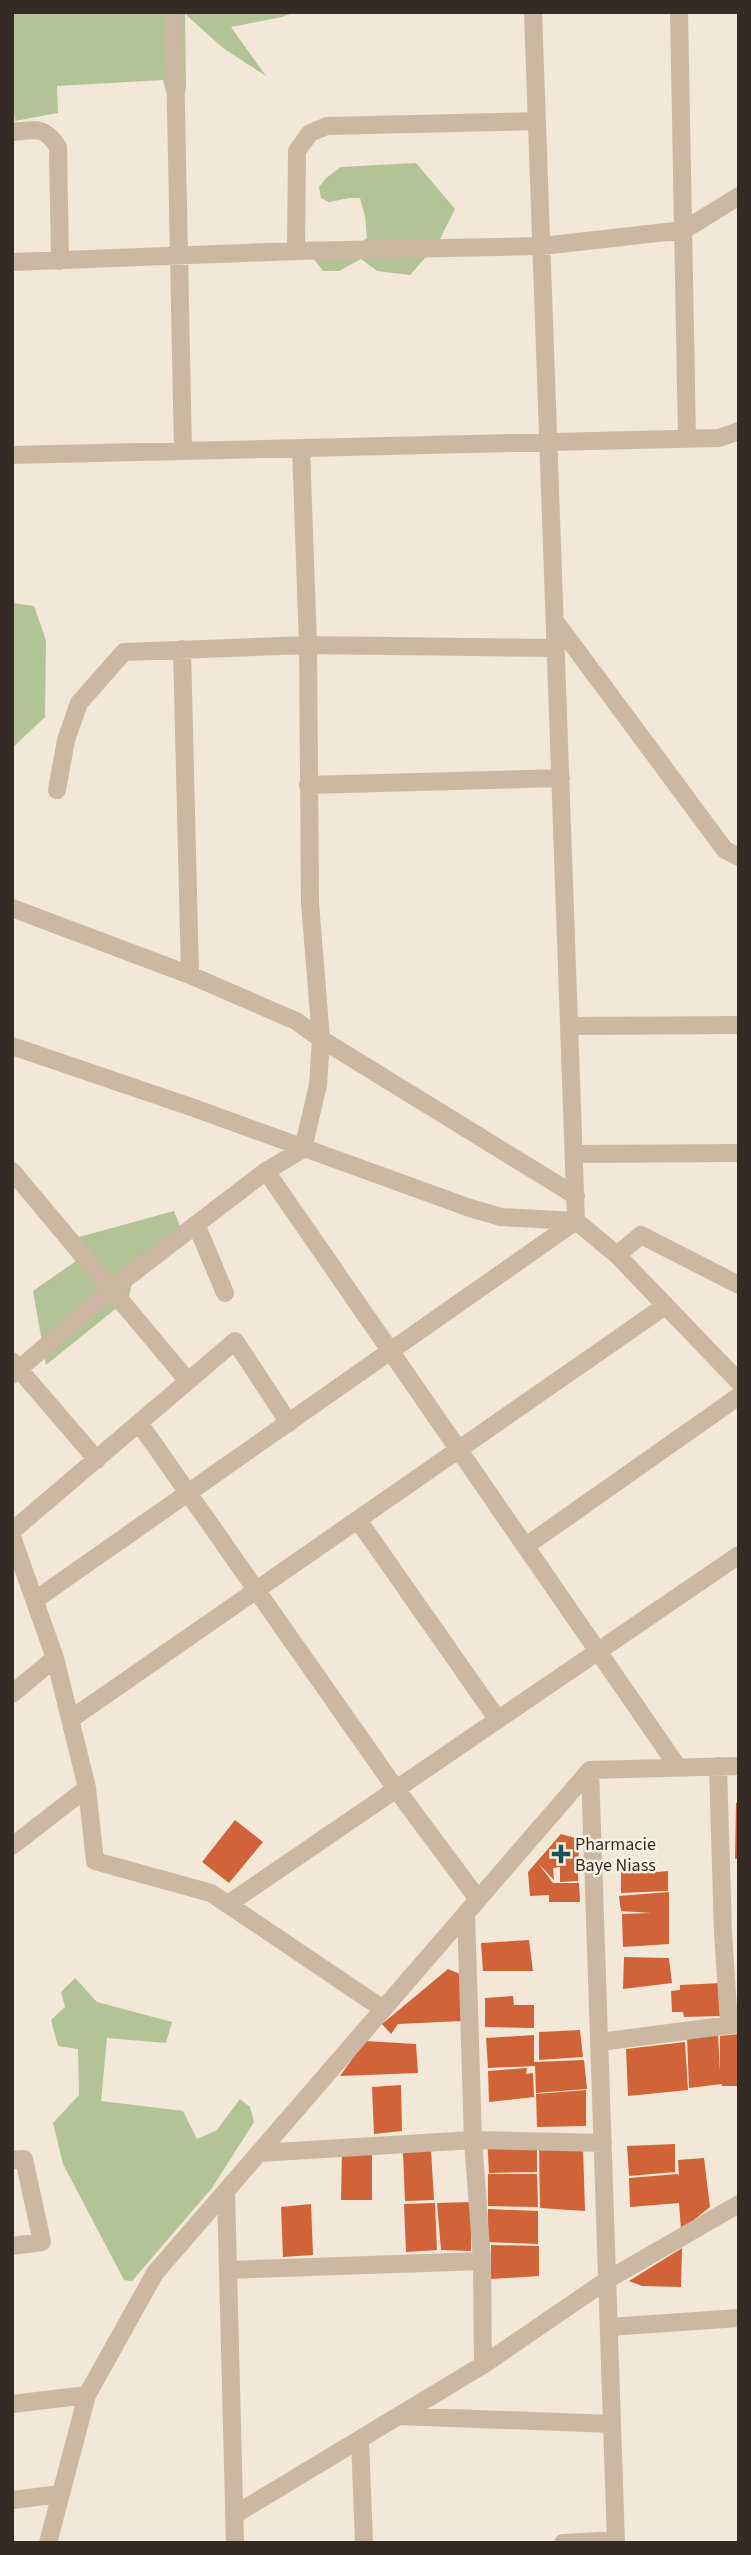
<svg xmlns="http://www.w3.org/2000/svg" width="751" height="2555" viewBox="0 0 751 2555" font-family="'Source Sans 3',sans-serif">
	<rect width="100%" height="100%" fill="#f3e7d7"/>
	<path fill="#b2c396" d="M 12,12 L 296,12 L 282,17 L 231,27 L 266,76 L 223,48 L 185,14 L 186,87 L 177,133 L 163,80 L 57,86 L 58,113 L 15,121 L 12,97 Z
		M 416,163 L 455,209 L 438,243 L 410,275 L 377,271 L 361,259 L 339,271 L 323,271 L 310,254 L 351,249 L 367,238 L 365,216 L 360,198 L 349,198 L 329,202 L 321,198 L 319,187 L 326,178 L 341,167 Z
		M 12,603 L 34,606 L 46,640 L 45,717 L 12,748 Z
		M 174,1211 L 183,1234 L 137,1258 L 129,1298 L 46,1365 L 33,1291 L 86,1254 L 78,1243 L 79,1237 Z
		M 75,1978 L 97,2002 L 172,2022 L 166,2043 L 107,2038 L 101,2101 L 183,2111 L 197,2139 L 217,2130 L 240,2099 L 250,2107 L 254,2122 L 212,2188 L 132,2281 L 124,2280 L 63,2164 L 53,2123 L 79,2095 L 78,2049 L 58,2046 L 51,2020 L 65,2007 L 61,1992 Z"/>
	<path fill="#d06438" d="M 739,1802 L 739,1858 L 735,1859 L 736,1803 Z
		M 235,1820 L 263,1842 L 229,1883 L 202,1862 Z
		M 561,1834 L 579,1839 L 578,1881 L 560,1882 L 560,1867 L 553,1868 L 554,1880 L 538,1863 L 553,1883 L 579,1883 L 580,1902 L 549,1902 L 549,1895 L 530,1896 L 528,1872 Z
		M 657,1865 L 657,1872 L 668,1871 L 668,1891 L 621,1893 L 621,1869 Z
		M 669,1892 L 669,1944 L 623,1947 L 622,1914 L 651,1913 L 621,1911 L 619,1896 Z
		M 529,1940 L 533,1971 L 483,1971 L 481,1943 Z
		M 624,1957 L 669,1958 L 672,1983 L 623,1989 Z
		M 448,1969 L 460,1974 L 462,2021 L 398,2024 L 391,2034 L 382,2024 Z
		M 721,1983 L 724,2016 L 684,2017 L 683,2012 L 672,2012 L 671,1991 L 680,1990 L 680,1985 Z
		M 513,1996 L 514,2005 L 534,2005 L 534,2028 L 485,2027 L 485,1998 Z
		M 580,2030 L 583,2057 L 539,2060 L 539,2032 Z
		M 718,2034 L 720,2072 L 720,2036 L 739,2034 L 739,2086 L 722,2086 L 722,2084 L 689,2088 L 687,2037 Z
		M 534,2035 L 534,2062 L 584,2060 L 587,2089 L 536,2093 L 535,2066 L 488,2068 L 486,2038 Z
		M 365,2041 L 416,2044 L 418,2073 L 340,2076 Z
		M 685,2042 L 688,2090 L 628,2096 L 626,2049 Z
		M 527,2068 L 526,2074 L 533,2073 L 534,2097 L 489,2102 L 488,2071 Z
		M 401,2085 L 402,2131 L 374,2134 L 372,2087 Z
		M 586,2090 L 586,2126 L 537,2127 L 536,2094 Z
		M 537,2135 L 537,2172 L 489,2173 L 487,2136 Z
		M 675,2144 L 675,2172 L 629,2176 L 627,2146 Z
		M 539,2148 L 583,2148 L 585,2211 L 540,2208 Z
		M 372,2150 L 372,2200 L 341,2200 L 342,2151 Z
		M 431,2150 L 434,2200 L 405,2201 L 403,2153 Z
		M 704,2158 L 710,2207 L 681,2230 L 679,2203 L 630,2207 L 629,2178 L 678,2174 L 679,2176 L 678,2160 Z
		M 488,2174 L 537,2174 L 538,2207 L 488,2206 Z
		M 471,2202 L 471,2251 L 441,2250 L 437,2203 Z
		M 435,2203 L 437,2250 L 406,2252 L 404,2204 Z
		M 311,2204 L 313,2255 L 283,2257 L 281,2207 Z
		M 488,2209 L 538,2211 L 538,2244 L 488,2242 Z
		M 491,2245 L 539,2246 L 539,2276 L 491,2279 Z
		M 682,2248 L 681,2287 L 642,2286 L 629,2281 Z"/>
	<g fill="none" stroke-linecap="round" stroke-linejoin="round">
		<path stroke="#ccb7a2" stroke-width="18" d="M 174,12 L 183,451
			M 533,12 L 576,1221
			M 679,12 L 687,439
			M 12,132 C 35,130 44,125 58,147 L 60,261
			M 296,251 L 542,246 L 684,230 L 739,196
			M 12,262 L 296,251 L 297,151 L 310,133 L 327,126 L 537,121
			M 12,455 L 719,438 L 739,431
			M 555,621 L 725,850 L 739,857
			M 182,649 L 190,975
			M 308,785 L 561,778
			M 57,790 L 66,740 L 79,703 L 124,652 L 308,645 L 556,648
			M 12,908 L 190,975 L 296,1021 L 321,1039 L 576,1196
			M 569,1026 L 739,1025
			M 12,1046 L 194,1108 L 470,1208 L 501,1217 L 576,1221 L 617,1255 L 739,1382
			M 574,1154 L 739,1153
			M 12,1171 L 188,1381
			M 266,1171 L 678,1767
			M 196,1224 L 225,1293
			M 617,1255 L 641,1235 L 739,1285
			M 12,1361 L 97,1460
			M 12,1375 L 112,1289 L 266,1171 L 303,1149 L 318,1085 L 321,1039 L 310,903 L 308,645 L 301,448
			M 139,1423 L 396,1789 L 478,1899
			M 358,1520 L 498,1720
			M 12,1531 L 235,1341 L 289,1423
			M 12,1537 L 55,1658 L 87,1788 L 95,1861 L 211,1893 L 383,2009
			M 526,1546 L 739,1396
			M 35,1600 L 576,1221
			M 12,1694 L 55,1658
			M 71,1719 L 665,1306
			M 718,1766 L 723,1932 L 729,2024
			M 590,1770 L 616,2543
			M 12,1846 L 87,1788
			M 228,1904 L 739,1555
			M 466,1913 L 473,2140 L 482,2261 L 483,2365
			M 600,2042 L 738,2024
			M 259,2153 L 473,2140 L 603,2143
			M 12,2160 L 24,2159 L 42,2242 L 12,2246
			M 226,2192 L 235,2543
			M 229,2270 L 482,2261
			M 609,2327 L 739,2318
			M 12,2404 L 87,2395
			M 398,2416 L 612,2424
			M 360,2439 L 364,2543
			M 12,2500 L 61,2494
			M 234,2515 L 483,2365 L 607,2280 L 739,2204
			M 48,2543 L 87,2395 L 155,2273 L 590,1770 L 739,1766
			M 563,2543 L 616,2540"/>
	</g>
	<path fill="#18525a" stroke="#faf1e3" stroke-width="2.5" d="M557.5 1843.5h7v7h7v7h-7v7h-7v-7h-7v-7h7z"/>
	<g text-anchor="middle" stroke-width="5" stroke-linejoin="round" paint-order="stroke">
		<g font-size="18" fill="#352b25" stroke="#faf1e3" text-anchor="start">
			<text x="575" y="1850">Pharmacie<tspan x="575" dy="21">Baye Niass</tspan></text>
		</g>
	</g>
	<rect width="751" height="2555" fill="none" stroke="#352b25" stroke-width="28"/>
</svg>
